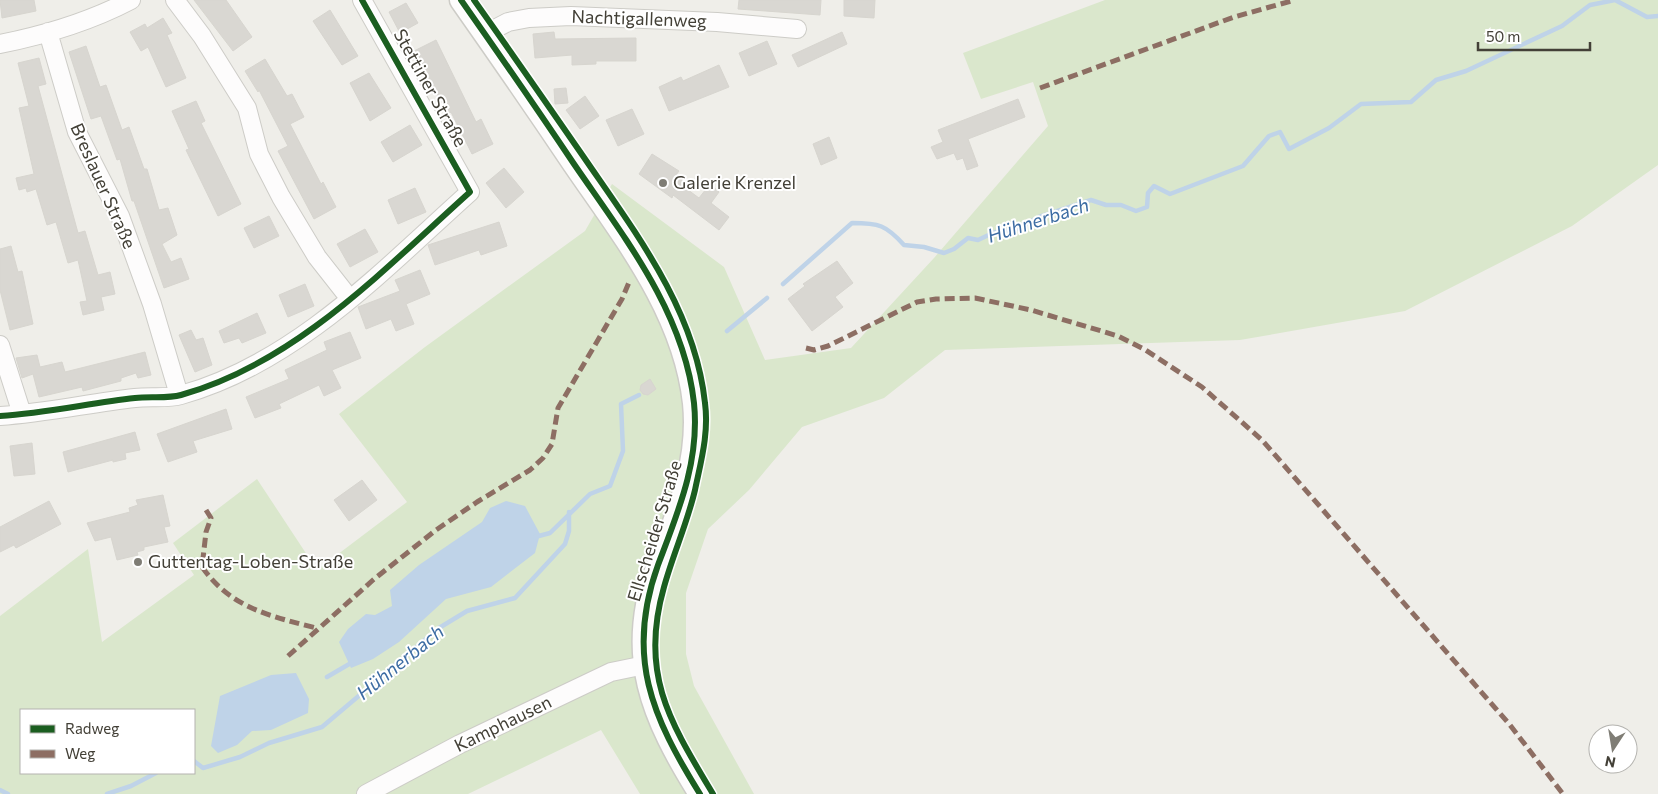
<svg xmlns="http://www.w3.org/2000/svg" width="1658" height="794" viewBox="0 0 1658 794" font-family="Commissioner,sans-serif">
	<rect width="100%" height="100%" fill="#efeee9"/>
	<path fill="#dae7cc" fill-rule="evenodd" d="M 1105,0 L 1658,0 L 1658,165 L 1572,226 L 1405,311 L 1240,340 L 945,350 L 884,398 L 802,427 L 749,490 L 708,529 L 686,593 L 686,654 L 694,686 L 754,794 L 640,794 L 601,730 L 468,794 L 0,794 L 0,616 L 88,549 L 102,642 L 194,575 L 173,543 L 257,479 L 317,570 L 407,502 L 339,414 L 425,347 L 585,231 L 612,184 L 724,267 L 765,360 L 851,348 L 934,258 L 1048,126 L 1033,82 L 981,99 L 963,53 ZM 21,710 L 194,710 L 194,773 L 21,773 Z"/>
	<path fill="#bfd3e8" d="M 506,501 L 525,506 L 540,534 L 535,553 L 491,587 L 446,599 L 399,642 L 373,659 L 351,668 L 339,642 L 348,629 L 366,614 L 375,615 L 392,606 L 390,590 L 419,565 L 482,522 L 490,508 Z
		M 296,673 L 309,699 L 308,713 L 271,730 L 252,731 L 237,745 L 218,753 L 211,746 L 220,696 L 271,675 Z"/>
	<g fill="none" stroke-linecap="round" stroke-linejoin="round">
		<path stroke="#bfd3e8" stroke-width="4.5" d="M 783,284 L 852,223 C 879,223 886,225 904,245 L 924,247 L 944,253 L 954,249 L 968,238 L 978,240 L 995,232 L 1013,231 L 1039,217 L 1091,200 L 1106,205 L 1121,205 L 1136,211 L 1147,207 L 1148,193 L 1154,186 L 1170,194 L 1243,166 L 1269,136 L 1280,132 L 1289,149 L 1329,128 L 1361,104 L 1411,102 L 1436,80 L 1466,71 L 1562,26 L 1590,5 L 1615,0 L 1647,17 L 1658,16
			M 727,331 L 767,298
			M 535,537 L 550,533 L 590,494 L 610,486 L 623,451 L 621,404 L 639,395
			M 327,677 L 351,663
			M 194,761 L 203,768 L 240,757 L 269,743 L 322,727 L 439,628 L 467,611 L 515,598 L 565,544 L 569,531 L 569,512
			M 0,790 L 8,794
			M 107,794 L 131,786 L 156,773"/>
	</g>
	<path fill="#d9d7d2" stroke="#d7d5cf" d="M 0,0 L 34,0 L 36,11 L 2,18 Z
		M 194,0 L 226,0 L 252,37 L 233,51 Z
		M 739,0 L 821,0 L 820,15 L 738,9 Z
		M 844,0 L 875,0 L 874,18 L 844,16 Z
		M 406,3 L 418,23 L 400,33 L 389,12 Z
		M 330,10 L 358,56 L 342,65 L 313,21 Z
		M 163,18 L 172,33 L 167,35 L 186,78 L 166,87 L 148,47 L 141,51 L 130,32 L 145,24 L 147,28 Z
		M 554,32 L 555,39 L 636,38 L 636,61 L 596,61 L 596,64 L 572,65 L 572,55 L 535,58 L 533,34 Z
		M 842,32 L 847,44 L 798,67 L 792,55 Z
		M 436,40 L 476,122 L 481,119 L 493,144 L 472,154 L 451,112 L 448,114 L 414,51 Z
		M 767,41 L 777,64 L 749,76 L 739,53 Z
		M 86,46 L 100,87 L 106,85 L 122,130 L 129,127 L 144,169 L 147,169 L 159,210 L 168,208 L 177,235 L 162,244 L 171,262 L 181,258 L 189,279 L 164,288 L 134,201 L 132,201 L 120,159 L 117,160 L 101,116 L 91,119 L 69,52 Z
		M 39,58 L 46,84 L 38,86 L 78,233 L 85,231 L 98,275 L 110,272 L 115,294 L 101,297 L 104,310 L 83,315 L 80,302 L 87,301 L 78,260 L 68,263 L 56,222 L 47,225 L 36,189 L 27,192 L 26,188 L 19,190 L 16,178 L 34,174 L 19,108 L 29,106 L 18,63 Z
		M 265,59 L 287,96 L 292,94 L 304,117 L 290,124 L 321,184 L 323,182 L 336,207 L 314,219 L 278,151 L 288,146 L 259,90 L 258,92 L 245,71 Z
		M 719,65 L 729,87 L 669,111 L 659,87 L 681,77 L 683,81 Z
		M 369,73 L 391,108 L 370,121 L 350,83 Z
		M 566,88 L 568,103 L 555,104 L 554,89 Z
		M 585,96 L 599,116 L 580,129 L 566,110 Z
		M 1018,99 L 1025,117 L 968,139 L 978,166 L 967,170 L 963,158 L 957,160 L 954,153 L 937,159 L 931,147 L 943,142 L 938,130 Z
		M 196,101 L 205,121 L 201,123 L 241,204 L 218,216 L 186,150 L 189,149 L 172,111 Z
		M 632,109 L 644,134 L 618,146 L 606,120 Z
		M 410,125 L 422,145 L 393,162 L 381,142 Z
		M 829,137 L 837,158 L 821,165 L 813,144 Z
		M 652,154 L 679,171 L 676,175 L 683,179 L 680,184 L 699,198 L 710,184 L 719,192 L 711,203 L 729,217 L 719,230 L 673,195 L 672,198 L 639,174 Z
		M 504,168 L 524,192 L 506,208 L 486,183 Z
		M 415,188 L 426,212 L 398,224 L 388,200 Z
		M 269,216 L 279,236 L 254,248 L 244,228 Z
		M 499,222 L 507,246 L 481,255 L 479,250 L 435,265 L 428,245 Z
		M 365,229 L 378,252 L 350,267 L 337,244 Z
		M 11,246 L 18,272 L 22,271 L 33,324 L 10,330 L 0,290 L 0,249 Z
		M 837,261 L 853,283 L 835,297 L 843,307 L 812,331 L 788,299 L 805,286 L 803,284 Z
		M 420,270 L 430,294 L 406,304 L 414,324 L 396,331 L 391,319 L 366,329 L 358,307 L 400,291 L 395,280 Z
		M 305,284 L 314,306 L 288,317 L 279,295 Z
		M 257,313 L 266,333 L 242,343 L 239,338 L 224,343 L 219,331 Z
		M 191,330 L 196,340 L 203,338 L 212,365 L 195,372 L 179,335 Z
		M 350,332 L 361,358 L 332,370 L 341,388 L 324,396 L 319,385 L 279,404 L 281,408 L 255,418 L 246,397 L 289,379 L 285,370 L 327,350 L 324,342 Z
		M 145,352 L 151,375 L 138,378 L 136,373 L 121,378 L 121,381 L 83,391 L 82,387 L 39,397 L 33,374 L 22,378 L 16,358 L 37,355 L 40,367 L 62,362 L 65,372 Z
		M 650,379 L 656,389 L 648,395 L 643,394 L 640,390 L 641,385 Z
		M 226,409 L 232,429 L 193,441 L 197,452 L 168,462 L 157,434 Z
		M 135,432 L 140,450 L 125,453 L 126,459 L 113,462 L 113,460 L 68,472 L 63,452 Z
		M 32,443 L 35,474 L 14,476 L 10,446 Z
		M 362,480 L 377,500 L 349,521 L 334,500 Z
		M 163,495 L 170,526 L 164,527 L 168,542 L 144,547 L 144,550 L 137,552 L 138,555 L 117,560 L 111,537 L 95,541 L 87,523 L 130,512 L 129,508 L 138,505 L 136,500 Z
		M 49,501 L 61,524 L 16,548 L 14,545 L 0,552 L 0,527 Z"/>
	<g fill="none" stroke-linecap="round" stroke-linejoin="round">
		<g stroke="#cdccc7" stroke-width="20">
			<path id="minor" d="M 175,0 L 202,36 L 247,108 L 259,154 L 281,197 L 317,257 L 350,299
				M 48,32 L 77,132 L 120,216 L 152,304 L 179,395
				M 485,34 L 508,22 L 529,18 L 571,16 L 717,22 L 797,29
				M 0,44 C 45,35 91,21 131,0
				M 0,345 L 22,414
				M 0,416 C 46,413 90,403 135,398 C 150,396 167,399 181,395 C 296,363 384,269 470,192 L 362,0
				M 366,794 L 460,744 L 611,672 L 645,665"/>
		</g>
		<g stroke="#cdccc7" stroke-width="25">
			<path id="tertiary" d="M 461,0 C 499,54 537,109 574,164 C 624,237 684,312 694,403 C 700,461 678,512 658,565 C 625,656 652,717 700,794"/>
		</g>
		<use href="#minor" stroke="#fdfcfc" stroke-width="18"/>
		<use href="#tertiary" stroke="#fdfcfc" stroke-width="22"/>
		<path stroke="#8d6e63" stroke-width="5" stroke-dasharray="10 5" stroke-linecap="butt" d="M 1040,88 L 1234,17 L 1295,0
			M 806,348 L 814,350 L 828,346 L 917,302 L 936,299 L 975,298 L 1031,310 L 1118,336 L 1144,349 L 1202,387 L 1262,440 L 1510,725 L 1563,794
			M 206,510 L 211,518 L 206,532 L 202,567 C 231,608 270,616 316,628
			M 288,656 L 373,580 L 436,530 L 477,502 L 530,470 L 543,458 L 552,444 L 558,408 L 622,299 L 630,280"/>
		<g stroke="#fff" stroke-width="9">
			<path id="cycleway" d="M 461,0 C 499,54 537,109 574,164 C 624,237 684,312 694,403 C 700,461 678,512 658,565 C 625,656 652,717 700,794
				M 474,0 C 511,52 547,104 583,156 C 635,232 695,309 705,403 C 709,433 701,461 695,490 C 687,524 673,554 664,587 C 639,674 670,722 713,794
				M 0,416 C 46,413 90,403 135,398 C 150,396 167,399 181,395 C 296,363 384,269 470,192 L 362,0"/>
		</g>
		<use href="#cycleway" stroke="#1b5e20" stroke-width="6"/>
	</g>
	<g fill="#7f7d75" stroke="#fff" stroke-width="2">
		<circle cx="663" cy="183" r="5"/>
		<circle cx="138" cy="562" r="5"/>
	</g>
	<g text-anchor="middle" stroke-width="4" stroke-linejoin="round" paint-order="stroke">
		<g font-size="18" fill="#434037" stroke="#fff">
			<text transform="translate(639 19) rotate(2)" y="6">Nachtigallenweg</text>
			<text transform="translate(430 88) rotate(61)" y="6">Stettiner Straße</text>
			<text transform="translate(103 186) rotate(66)" y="6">Breslauer Straße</text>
			<text transform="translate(655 531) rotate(-73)" y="6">Ellscheider Straße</text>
			<text transform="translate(503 724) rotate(-26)" y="6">Kamphausen</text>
		</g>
		<g font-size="18" fill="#434037" stroke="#fff" text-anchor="start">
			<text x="673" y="189">Galerie Krenzel</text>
			<text x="148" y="568">Guttentag-Loben-Straße</text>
		</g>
		<g font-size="19" font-style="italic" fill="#3c6ca3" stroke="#fff">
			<text transform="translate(1038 220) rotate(-18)" y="7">Hühnerbach</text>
			<text transform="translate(400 662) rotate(-39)" y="7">Hühnerbach</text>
		</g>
	</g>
	<rect x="20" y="709" width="175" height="65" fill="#ffffff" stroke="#b4b3af"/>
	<rect x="30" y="725" width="25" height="8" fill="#1b5e20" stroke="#b4b3af"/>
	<text x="65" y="734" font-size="15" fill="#434037">Radweg</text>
	<rect x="30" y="750" width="25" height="8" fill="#8d6e63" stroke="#b4b3af"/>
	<text x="65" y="759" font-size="15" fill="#434037">Weg</text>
	<g transform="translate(1613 749) rotate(192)"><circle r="24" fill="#ffffff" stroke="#b4b3af"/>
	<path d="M0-4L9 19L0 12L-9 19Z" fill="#7f7d75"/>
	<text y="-8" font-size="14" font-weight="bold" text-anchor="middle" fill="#434037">N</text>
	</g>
	<path d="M1478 42v8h112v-8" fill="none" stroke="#434037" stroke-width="2.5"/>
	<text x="1486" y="42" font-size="15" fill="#434037" stroke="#ffffff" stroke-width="4" paint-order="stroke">50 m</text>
</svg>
